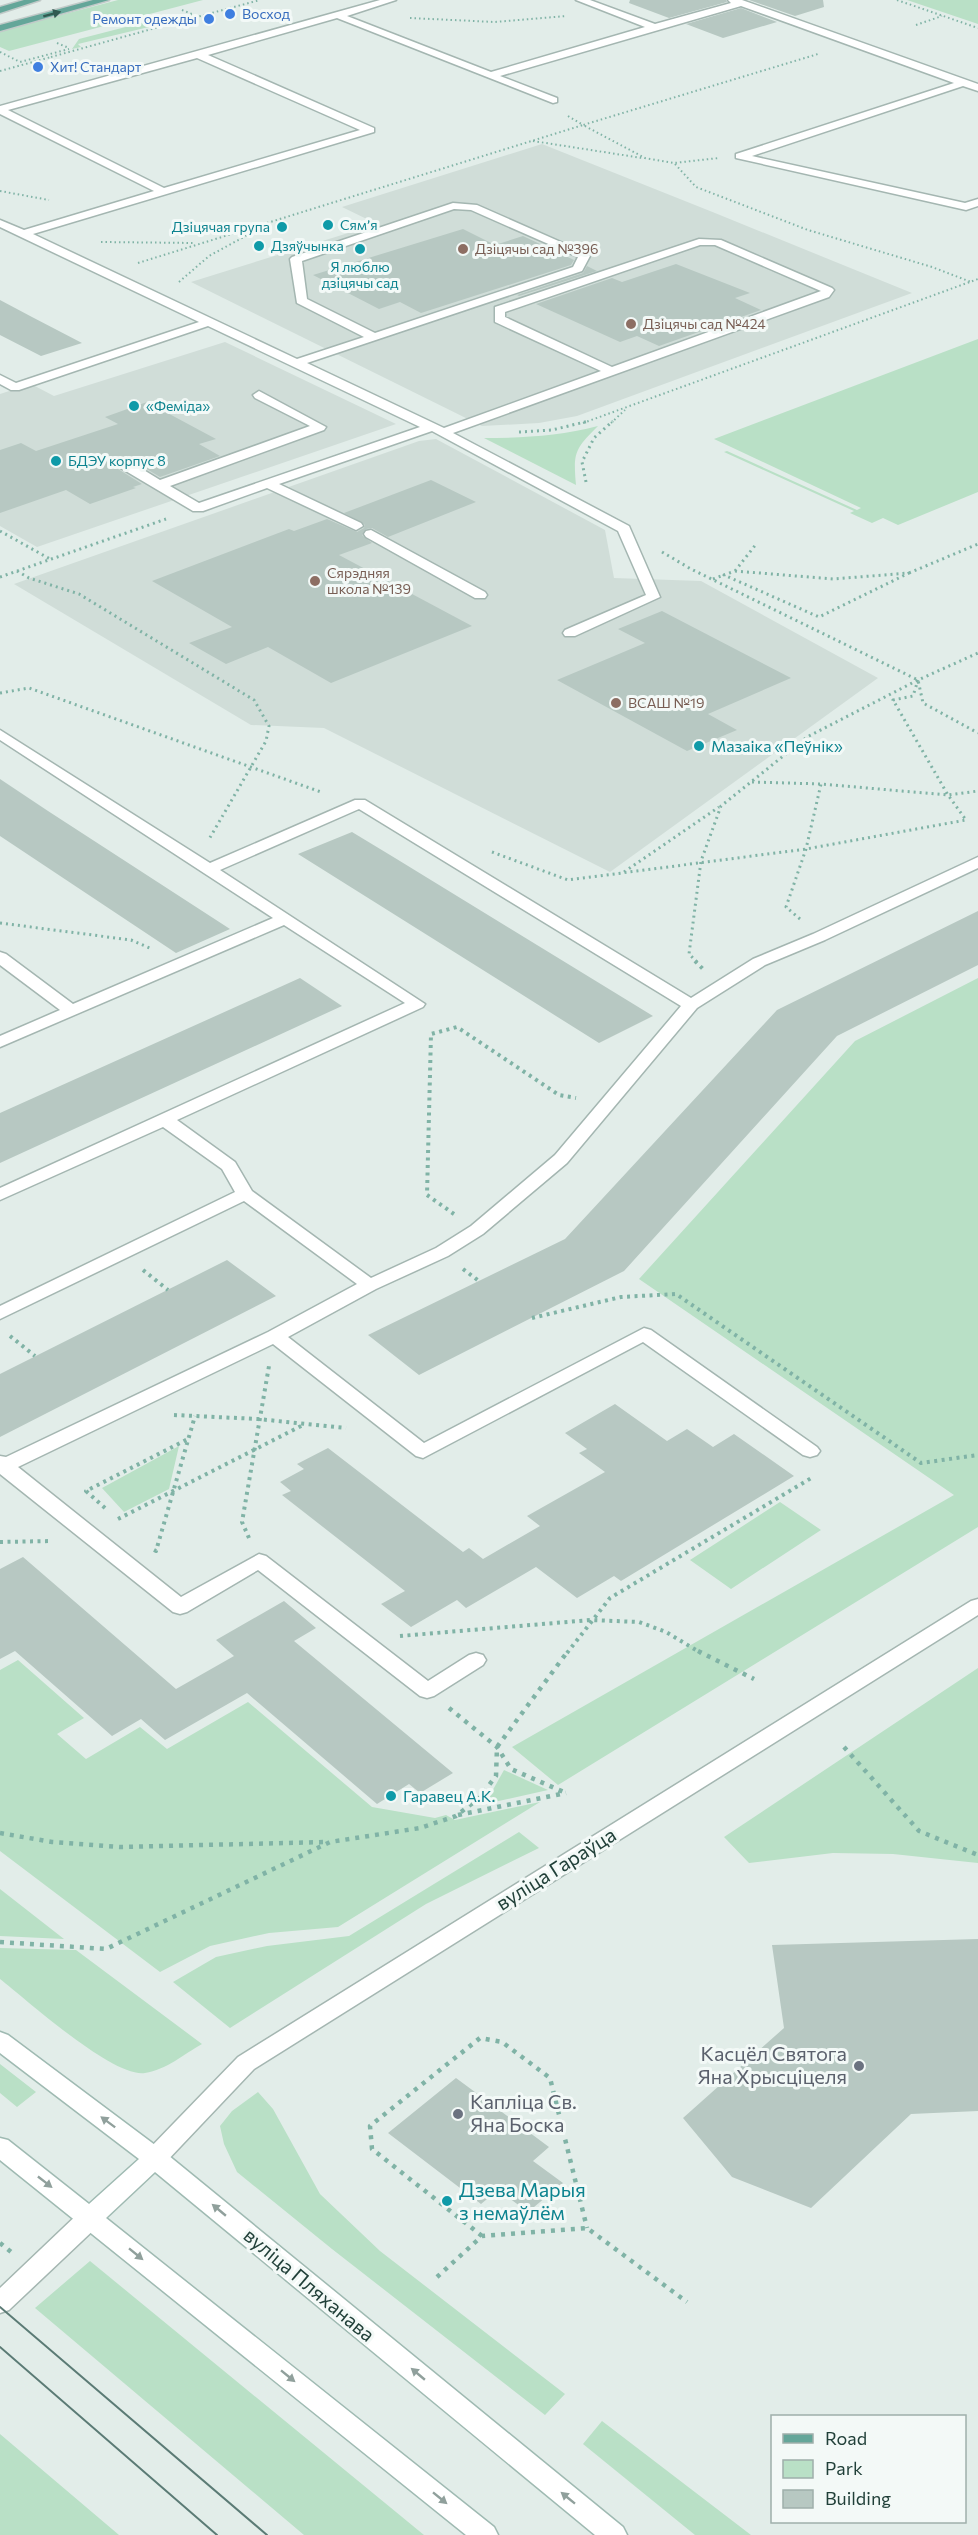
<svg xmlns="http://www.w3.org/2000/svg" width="978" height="2535" viewBox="0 0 978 2535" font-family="Commissioner,sans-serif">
	<rect width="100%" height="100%" fill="#e2ede9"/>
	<path fill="#d0ddd8" d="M 542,144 L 715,213 L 912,293 L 577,416 L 539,423 L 482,426 L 191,282 L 377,224 L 342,207 Z
		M 225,342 L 396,424 L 37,547 L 0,526 L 0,394 L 31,384 L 54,396 Z
		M 436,439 L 605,530 L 614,578 L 701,581 L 878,678 L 610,872 L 324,728 L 251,725 L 14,584 L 419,441 Z"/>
	<path fill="#b9e0c6" d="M 118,0 L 203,0 L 9,51 L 0,47 L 0,31 Z
		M 907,0 L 978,0 L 978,24 Z
		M 145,22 L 153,26 L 78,44 L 81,47 L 72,49 L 79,39 Z
		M 978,339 L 978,492 L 898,525 L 883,518 L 872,523 L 850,513 L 854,511 L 724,452 L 727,451 L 857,510 L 861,508 L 714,439 Z
		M 598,426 C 575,449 573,452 576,485 L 484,438 C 523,438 560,436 598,426 Z
		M 978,978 L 978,1527 L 558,1785 L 512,1747 L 954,1495 L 639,1279 L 855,1041 Z
		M 179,1446 L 169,1489 L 124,1512 L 102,1488 Z
		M 780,1502 L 821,1530 L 731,1589 L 690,1560 Z
		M 18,1660 L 84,1718 L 57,1734 L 86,1759 L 140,1727 L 167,1749 L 248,1702 L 372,1807 L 435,1818 L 446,1815 L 455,1820 L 540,1802 L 338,1927 L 269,1933 L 210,1946 L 160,1972 L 0,1851 L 0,1670 Z
		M 978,1668 L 978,1863 L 893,1854 L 833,1853 L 749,1863 L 724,1837 Z
		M 504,1770 L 548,1790 L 485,1804 Z
		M 519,1832 L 539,1848 L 426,1904 L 230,2028 L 173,1982 L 216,1957 L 267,1946 L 349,1936 Z
		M 0,1889 L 64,1939 L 0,1936 Z
		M 0,1948 L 76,1950 L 202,2044 C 184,2054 166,2070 145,2073 C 113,2078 27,2000 0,1979 Z
		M 0,2064 L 36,2092 L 17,2107 L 0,2093 Z
		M 258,2092 L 273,2109 L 320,2194 L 380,2251 L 565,2394 L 545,2415 L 332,2249 L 237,2172 L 224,2144 L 220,2126 L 232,2111 Z
		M 90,2261 L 424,2535 L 304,2535 L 35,2308 Z
		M 602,2421 L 751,2535 L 695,2535 L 583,2444 Z
		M 0,2434 L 119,2535 L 0,2535 Z"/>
	<path fill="#b7c8c2" d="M 630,0 L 726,0 L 727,2 L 669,18 L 629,3 Z
		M 749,0 L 823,0 L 824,7 L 795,16 Z
		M 741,8 L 777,22 L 723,38 L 686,24 Z
		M 463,229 L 495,245 L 523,236 L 574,260 L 571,265 L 421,313 L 400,302 L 379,309 L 313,275 Z
		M 676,264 L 750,293 L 735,298 L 761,310 L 659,346 L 637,336 L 620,342 L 536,304 L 612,278 L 622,282 Z
		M 587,266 L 597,271 L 519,296 L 517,295 L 583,273 Z
		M 0,300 L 32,317 L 82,343 L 41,356 L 0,335 Z
		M 147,402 L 216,439 L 199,444 L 220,456 L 160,477 L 130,459 L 119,459 L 116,463 L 118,469 L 142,484 L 133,487 L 136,488 L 90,504 L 66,490 L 0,513 L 0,450 L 21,443 L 36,451 L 118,424 L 105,417 Z
		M 431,480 L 476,502 L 388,537 L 372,528 L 366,529 L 362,535 L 372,543 L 339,555 L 472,626 L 331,683 L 268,647 L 226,664 L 189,643 L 232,627 L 152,581 L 289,529 L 294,531 L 327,519 L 357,532 L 364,528 L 365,525 L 344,513 Z
		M 662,611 L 791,678 L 708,714 L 737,730 L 687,751 L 557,680 L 645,643 L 618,629 Z
		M 0,779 L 48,811 L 230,929 L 176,953 L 0,836 Z
		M 352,832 L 395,858 L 653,1016 L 599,1043 L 298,854 Z
		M 978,911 L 978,965 L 837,1036 L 624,1271 L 419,1375 L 368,1335 L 565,1239 L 777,1010 Z
		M 300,978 L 342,1006 L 0,1163 L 0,1113 Z
		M 227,1260 L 276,1296 L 0,1437 L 0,1374 Z
		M 615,1404 L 667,1441 L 687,1429 L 713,1447 L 734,1434 L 794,1476 L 621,1581 L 614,1576 L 577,1598 L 536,1567 L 466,1608 L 457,1600 L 411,1627 L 381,1604 L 405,1591 L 282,1495 L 291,1491 L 280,1482 L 304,1469 L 297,1464 L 328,1448 L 463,1552 L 469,1548 L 483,1559 L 540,1526 L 527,1516 L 605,1472 L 579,1453 L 587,1449 L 565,1433 Z
		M 23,1557 L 176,1689 L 234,1656 L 216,1640 L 284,1601 L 316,1628 L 294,1641 L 453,1773 L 420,1793 L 409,1784 L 377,1804 L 247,1693 L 165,1740 L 141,1719 L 112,1736 L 15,1651 L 0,1659 L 0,1569 Z
		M 978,1939 L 978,2111 L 911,2114 L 811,2208 L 732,2177 L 683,2118 L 784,2028 L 772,1945 Z
		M 456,2078 L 549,2147 L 533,2161 L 563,2183 L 528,2212 L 498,2190 L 481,2204 L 388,2133 Z"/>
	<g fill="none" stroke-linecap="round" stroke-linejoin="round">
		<g stroke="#a4b6b1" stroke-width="3">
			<path id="service" d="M 380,0 L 396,0 L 347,16 L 491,72 L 645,27 L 576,0 L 590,0 L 655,24 L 731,3 L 728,0 L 742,0 L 978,84 L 978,91 L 963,86 L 752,156 L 965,203 L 978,199 L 978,206 L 966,210 L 736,158 L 736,154 L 954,83 L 741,6 L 500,76 L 557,98 L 557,102 L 553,103 L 337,18 L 208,55 L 374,128 L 374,132 L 33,234 L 297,359 L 364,337 L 297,303 L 290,259 L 292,257 L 453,203 L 477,205 L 588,254 L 590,256 L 582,271 L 307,363 L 444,428 L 601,371 L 495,322 L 495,307 L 699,239 L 721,240 L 832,288 L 834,290 L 829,297 L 453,433 L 629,526 L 660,597 L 575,636 L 565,636 L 563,633 L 565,630 L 646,595 L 618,531 L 432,431 L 279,484 L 361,523 L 363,526 L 356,530 L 267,488 L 203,511 L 193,511 L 119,467 L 118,464 L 119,461 L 129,461 L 160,480 L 310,426 L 255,398 L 253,395 L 259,391 L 326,427 L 324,430 L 170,486 L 199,503 L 420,427 L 208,326 L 19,390 L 11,390 L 0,384 L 0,375 L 16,383 L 199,322 L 0,227 L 0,220 L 24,230 L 154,191 L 0,114 L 0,106 ZM 197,58 L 360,130 L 164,188 L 8,110 ZM 454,209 L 471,210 L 578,257 L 573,267 L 375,333 L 307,299 L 302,261 ZM 700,245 L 715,245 L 821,291 L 612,367 L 505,317 L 505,312 Z
				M 371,530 L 485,592 L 487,595 L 485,598 L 475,598 L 366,537 L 364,534 L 366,531 Z
				M 0,730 L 210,863 L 355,800 L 365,800 L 691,998 L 753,959 L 813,934 L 978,857 L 978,868 L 825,940 L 765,965 L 697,1008 L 567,1163 L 483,1234 L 448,1256 L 376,1289 L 288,1337 L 424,1443 L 644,1328 L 651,1330 L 817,1447 L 820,1451 L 817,1455 L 810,1457 L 803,1455 L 643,1342 L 423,1458 L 416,1456 L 273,1344 L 18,1467 L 181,1597 L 259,1554 L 266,1556 L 428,1681 L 469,1655 L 476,1653 L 483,1655 L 486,1660 L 483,1665 L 434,1696 L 427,1698 L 420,1696 L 258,1570 L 187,1612 L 180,1614 L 173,1612 L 0,1474 L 0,1456 L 6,1457 L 268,1332 L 357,1284 L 244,1201 L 0,1319 L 0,1306 L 235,1192 L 222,1169 L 163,1127 L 0,1200 L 0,1188 L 405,1003 L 284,925 L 0,1047 L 0,1036 L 60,1010 L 0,965 L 0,952 L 6,954 L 73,1004 L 273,918 L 0,740 ZM 359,809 L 681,1006 L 555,1155 L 471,1226 L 436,1248 L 371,1278 L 252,1191 L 235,1162 L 177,1120 L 423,1007 L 425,1004 L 220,870 Z
				M 91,2207 L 100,2210 L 103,2217 L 100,2224 L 9,2310 L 0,2313 L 0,2288 L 82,2210 Z"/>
		</g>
		<g stroke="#a4b6b1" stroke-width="3">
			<path id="minor" d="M 978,1599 L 978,1615 L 254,2069 L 163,2165 L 155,2167 L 147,2165 L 143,2158 L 147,2151 L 238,2057 L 971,1601 Z"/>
		</g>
		<g stroke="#9fbab2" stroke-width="3">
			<path id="secondary" d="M 0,2032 L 8,2035 L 163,2151 L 623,2527 L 627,2535 L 595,2535 L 155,2172 L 106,2218 L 494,2527 L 498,2535 L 466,2535 L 0,2160 L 0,2138 L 8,2140 L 89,2204 L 139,2159 L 0,2053 Z"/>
		</g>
		<g stroke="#c1cac8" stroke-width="3">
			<path id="primary" d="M 24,0 L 40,0 L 0,13 L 0,7 Z
				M 93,0 L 109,0 L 0,31 L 0,25 Z"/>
		</g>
		<path stroke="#80b3a6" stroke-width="2" stroke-dasharray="1.5 3" stroke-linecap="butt" d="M 897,0 L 978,28
			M 182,10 L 192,14
			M 410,18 L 495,22 L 567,16
			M 149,19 L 162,23
			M 169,21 L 192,15
			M 182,21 L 260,0
			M 916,25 L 942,16
			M 57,43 L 69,48
			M 0,52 L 20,62 L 69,49
			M 51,57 L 177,22 L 157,26 L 144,20
			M 0,71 L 51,57
			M 568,116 L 583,125 L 818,54
			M 533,141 L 642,158
			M 675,164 L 696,187 L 808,230 L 932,267 L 971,282
			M 0,191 L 49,200
			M 101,242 L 195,243
			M 138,263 L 583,125 L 645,158 L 674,163 L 719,158
			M 179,282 L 209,256 L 253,232 L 258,226
			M 583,423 L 978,279
			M 611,423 L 625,410"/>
		<path stroke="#80b3a6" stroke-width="3" stroke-dasharray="2 4" stroke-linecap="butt" d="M 519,432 L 552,430 L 589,421
			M 586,482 L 582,462 L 594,438 L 613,421
			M 0,531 L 50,559
			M 662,552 L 691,569 L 918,680 L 923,703 L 978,733
			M 17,571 L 29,578 L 79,594 L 254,700 L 269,726 L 266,741 L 208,841
			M 735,571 L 757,543
			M 735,571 L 833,579 L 909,573 L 819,617 L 724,575 Z
			M 909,573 L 978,544
			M 0,577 L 166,519
			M 713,579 L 724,575
			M 0,693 L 29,688 L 321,792
			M 752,782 L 821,784 L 948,795 L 978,791
			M 492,852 L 568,880 L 806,849 L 966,820 L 948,795 L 893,700 L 913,696 L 918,680
			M 624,872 L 719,807
			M 800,919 L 786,907 L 806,849 L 821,784
			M 0,923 L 131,940 L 152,949
			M 697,962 L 689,954 L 701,861 L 721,806 L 807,737 L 918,680 L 978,653"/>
		<path stroke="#80b3a6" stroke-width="4" stroke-dasharray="3 4.5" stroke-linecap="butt" d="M 695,961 L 703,969
			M 454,1214 L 427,1195 L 431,1034 L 457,1027 L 559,1095 L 576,1098
			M 463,1269 L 479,1281
			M 143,1270 L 168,1290
			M 532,1318 L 621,1297 L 676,1294 L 921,1463 L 978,1455
			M 10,1336 L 35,1356
			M 174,1415 L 258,1419 L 346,1428
			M 105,1508 L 86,1491 L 188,1439
			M 118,1519 L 305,1424
			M 249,1538 L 242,1522 L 269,1366
			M 0,1542 L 52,1541
			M 154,1550 L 156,1551 L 195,1416
			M 400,1636 L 591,1620 L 639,1622 L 666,1632 L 701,1653
			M 567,1653 L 610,1598 L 813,1477"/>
		<path stroke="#80b3a6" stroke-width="4.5" stroke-dasharray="4 6" stroke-linecap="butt" d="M 698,1651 L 754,1679
			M 449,1708 L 497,1747 L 511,1769 L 566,1793
			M 844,1747 L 919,1831 L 978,1855
			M 458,1815 L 566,1793
			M 0,1833 L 52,1842 L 120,1847 L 328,1842
			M 0,1942 L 106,1949 L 330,1842 L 420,1828 L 456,1816 L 479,1798 L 496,1776 L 497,1747 L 568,1651
			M 482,2236 L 372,2149 L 370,2126 L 480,2038 L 502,2042 L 550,2078 L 587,2228
			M 0,2243 L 11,2252
			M 437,2277 L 482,2236 L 587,2228 L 687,2302"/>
		<use href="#service" fill="#fff" fill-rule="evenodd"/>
		<use href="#minor" fill="#fff" fill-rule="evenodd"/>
		<use href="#secondary" fill="#fff" fill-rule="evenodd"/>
		<use href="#primary" fill="#64a699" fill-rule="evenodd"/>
		<path stroke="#5b7b75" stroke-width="2" d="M 0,2307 L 267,2535
			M 0,2347 L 217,2535"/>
	</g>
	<defs><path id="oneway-solid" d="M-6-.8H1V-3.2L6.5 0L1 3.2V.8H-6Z" transform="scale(1.5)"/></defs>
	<use fill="#325a51" href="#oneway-solid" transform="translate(52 14) rotate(-15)"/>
	<g fill="#90a09c">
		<use href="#oneway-solid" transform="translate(108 2122) rotate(-143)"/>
		<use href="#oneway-solid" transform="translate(45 2182) rotate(38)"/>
		<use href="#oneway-solid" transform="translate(219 2210) rotate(-140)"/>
		<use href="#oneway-solid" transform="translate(136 2254) rotate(39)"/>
		<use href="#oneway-solid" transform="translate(418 2374) rotate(-140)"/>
		<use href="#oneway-solid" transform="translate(288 2376) rotate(39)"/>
		<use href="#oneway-solid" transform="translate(440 2498) rotate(39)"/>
		<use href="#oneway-solid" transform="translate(568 2498) rotate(-141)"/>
	</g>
	<g fill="#3f7fe0" stroke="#f3f9f7" stroke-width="2">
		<circle cx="230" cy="14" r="6"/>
		<circle cx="209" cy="19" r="6"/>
		<circle cx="38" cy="67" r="6"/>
	</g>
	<g fill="#0f9aa8" stroke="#f3f9f7" stroke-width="2">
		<circle cx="328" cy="225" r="6"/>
		<circle cx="282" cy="227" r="6"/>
		<circle cx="259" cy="246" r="6"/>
		<circle cx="360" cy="249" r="6"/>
		<circle cx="134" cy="406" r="6"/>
		<circle cx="56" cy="461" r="6"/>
		<circle cx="699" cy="746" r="6"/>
		<circle cx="391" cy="1796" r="6"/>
		<circle cx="447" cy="2201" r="6"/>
	</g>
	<g fill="#8d6e63" stroke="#f3f9f7" stroke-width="2">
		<circle cx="463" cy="249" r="6"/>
		<circle cx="631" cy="324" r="6"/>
		<circle cx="315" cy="581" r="6"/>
		<circle cx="616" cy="703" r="6"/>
	</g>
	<g fill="#6b7280" stroke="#f3f9f7" stroke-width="2">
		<circle cx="859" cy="2066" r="6"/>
		<circle cx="458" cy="2114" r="6"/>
	</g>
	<g text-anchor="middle" stroke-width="6" stroke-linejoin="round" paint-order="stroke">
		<g font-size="14" fill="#366cbe" stroke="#f3f9f7" text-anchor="start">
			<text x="242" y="19">Восход</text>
			<text x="197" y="24" text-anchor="end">Ремонт одежды</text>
			<text x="50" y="72">Хит! Стандарт</text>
		</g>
		<g font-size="14" fill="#0d838f" stroke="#f3f9f7" text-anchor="start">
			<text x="340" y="230">Сямʼя</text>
			<text x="270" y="232" text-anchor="end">Дзіцячая група</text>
			<text x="271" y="251">Дзяўчынка</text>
			<text x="360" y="272" text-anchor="middle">Я люблю<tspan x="360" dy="16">дзіцячы сад</tspan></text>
			<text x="146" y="411">«Феміда»</text>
			<text x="68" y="466">БДЭУ корпус 8</text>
		</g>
		<g font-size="14" fill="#785e54" stroke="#f3f9f7" text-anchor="start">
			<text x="475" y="254">Дзіцячы сад №396</text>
			<text x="643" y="329">Дзіцячы сад №424</text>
			<text x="327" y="578">Сярэдняя<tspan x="327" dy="16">школа №139</tspan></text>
			<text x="628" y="708">ВСАШ №19</text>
		</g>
		<g font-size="16" fill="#0d838f" stroke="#f3f9f7" text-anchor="start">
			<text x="711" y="752">Мазаіка «Пеўнік»</text>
			<text x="403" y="1802">Гаравец А.К.</text>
		</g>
		<g font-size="20" fill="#214039" stroke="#f3f9f7">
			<text transform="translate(556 1869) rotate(-32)" y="7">вуліца Гараўца</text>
			<text transform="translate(309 2285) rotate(40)" y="7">вуліца Пляханава</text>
		</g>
		<g font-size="20" fill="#5b616d" stroke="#f3f9f7" text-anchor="end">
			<text x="847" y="2061">Касцёл Святога<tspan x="847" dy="23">Яна Хрысціцеля</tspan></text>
			<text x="470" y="2109" text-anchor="start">Капліца Св.<tspan x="470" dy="23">Яна Боска</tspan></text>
		</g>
		<g font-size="20" fill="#0d838f" stroke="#f3f9f7" text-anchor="start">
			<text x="459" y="2197">Дзева Марыя<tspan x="459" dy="23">з немаўлём</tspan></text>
		</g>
	</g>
	<rect x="771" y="2415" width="195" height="108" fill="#f3f9f7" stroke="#9fafab" stroke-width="1.5"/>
	<rect x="783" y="2434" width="30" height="9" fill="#64a699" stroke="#9fafab" stroke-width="1.5"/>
	<text x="825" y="2445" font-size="18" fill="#214039">Road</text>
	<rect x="783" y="2460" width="30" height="18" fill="#b9e0c6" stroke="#9fafab" stroke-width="1.5"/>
	<text x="825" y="2475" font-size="18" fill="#214039">Park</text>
	<rect x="783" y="2490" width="30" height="18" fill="#b7c8c2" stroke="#9fafab" stroke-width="1.5"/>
	<text x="825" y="2505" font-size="18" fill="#214039">Building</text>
</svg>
